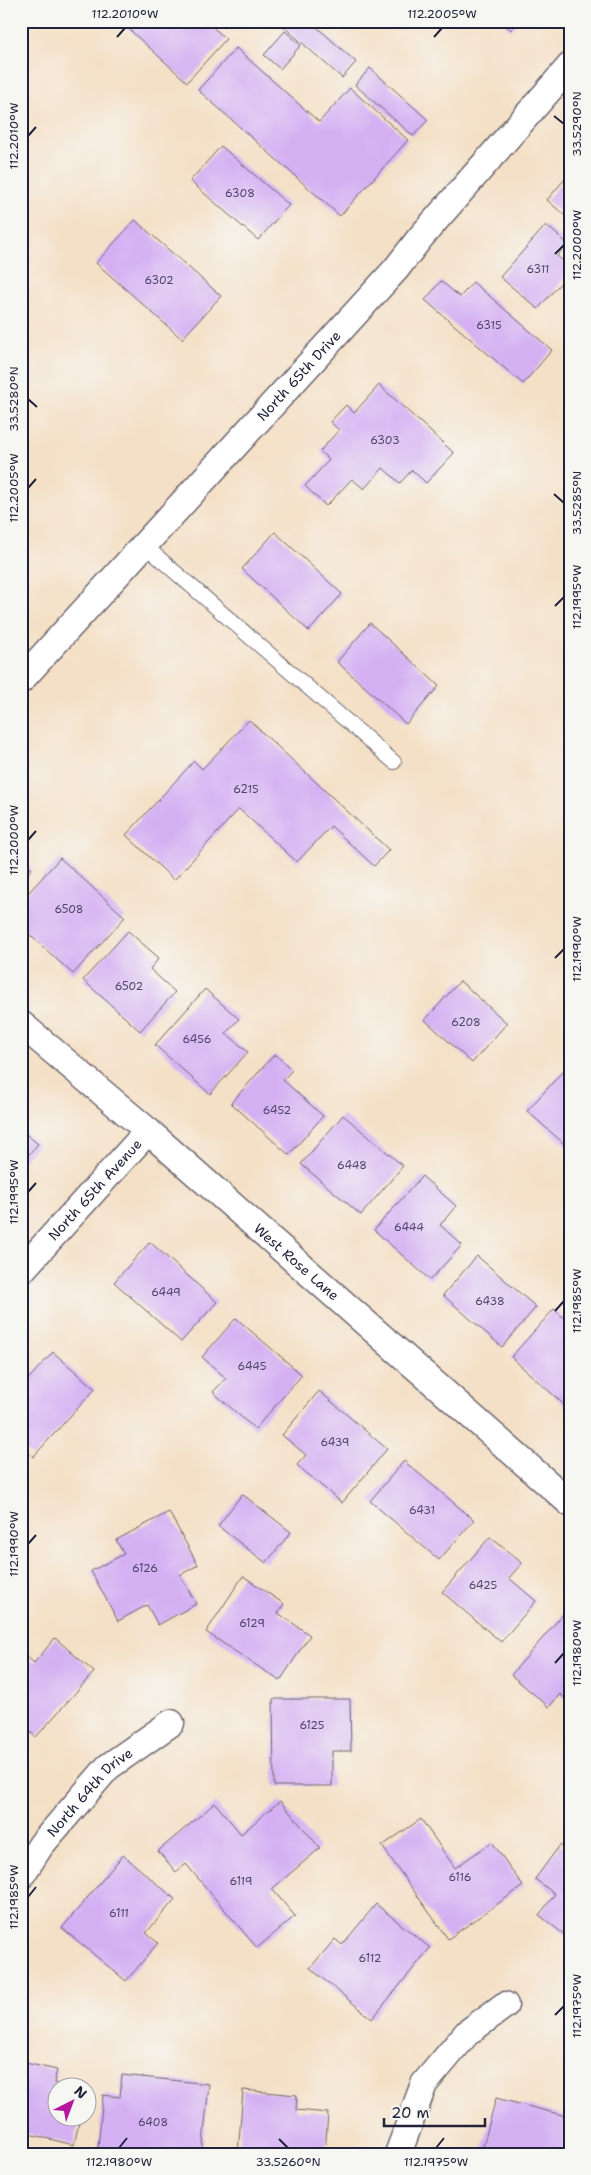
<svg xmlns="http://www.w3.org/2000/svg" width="591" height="2175" viewBox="0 0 591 2175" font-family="'Shantell Sans',sans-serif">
	<rect width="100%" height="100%" fill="#f6f6f2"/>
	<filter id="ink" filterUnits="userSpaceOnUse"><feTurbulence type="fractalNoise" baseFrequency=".02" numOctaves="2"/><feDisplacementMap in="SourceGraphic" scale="10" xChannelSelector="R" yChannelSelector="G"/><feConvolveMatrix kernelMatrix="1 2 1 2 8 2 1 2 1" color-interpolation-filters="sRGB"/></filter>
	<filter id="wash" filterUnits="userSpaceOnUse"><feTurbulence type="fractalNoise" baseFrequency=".0096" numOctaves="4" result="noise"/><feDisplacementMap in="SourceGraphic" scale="20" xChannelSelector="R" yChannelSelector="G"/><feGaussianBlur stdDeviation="1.12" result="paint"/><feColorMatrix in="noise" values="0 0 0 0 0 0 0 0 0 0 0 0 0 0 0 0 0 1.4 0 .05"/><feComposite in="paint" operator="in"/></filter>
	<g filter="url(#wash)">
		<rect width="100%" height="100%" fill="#f4e0c6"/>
		<g id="blocks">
			<path fill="#d4b0f3" d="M 120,21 L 206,21 L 226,39 L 187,82 Z
				M 217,21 L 229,21 L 224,27 Z
				M 287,21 L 310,21 L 356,62 L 342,78 L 283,26 Z
				M 501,21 L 519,21 L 511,30 Z
				M 285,31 L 301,45 L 280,69 L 264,55 Z
				M 236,48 L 319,122 L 350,88 L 408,140 L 340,216 L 198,90 Z
				M 370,68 L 428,120 L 413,136 L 355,85 Z
				M 221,146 L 289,205 L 258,240 L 190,181 Z
				M 570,173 L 570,220 L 547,200 Z
				M 135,220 L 221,296 L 182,339 L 96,263 Z
				M 546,225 L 568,244 L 557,256 L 570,267 L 570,272 L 538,309 L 500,277 Z
				M 441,281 L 460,297 L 473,282 L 552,350 L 523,384 L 425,300 Z
				M 379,385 L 454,453 L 426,483 L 412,470 L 400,483 L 383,468 L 364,489 L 352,479 L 326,506 L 305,486 L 329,460 L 320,451 L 339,430 L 330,422 L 346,405 L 354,413 Z
				M 275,532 L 342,594 L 309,631 L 242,569 Z
				M 370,623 L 439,686 L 406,724 L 337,662 Z
				M 249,720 L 389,850 L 374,866 L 331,826 L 297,862 L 239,809 L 174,880 L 126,835 L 194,761 L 202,769 Z
				M 570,812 L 570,824 L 564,819 Z
				M 60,858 L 125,917 L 73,974 L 21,927 L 21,901 Z
				M 21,860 L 32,869 L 21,881 Z
				M 128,931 L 159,958 L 150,969 L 175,992 L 140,1031 L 83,980 Z
				M 460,981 L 507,1023 L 472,1063 L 425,1020 Z
				M 205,989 L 239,1019 L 226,1033 L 248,1052 L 210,1094 L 155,1045 Z
				M 275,1054 L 292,1070 L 283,1080 L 323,1116 L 289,1155 L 231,1103 Z
				M 563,1071 L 570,1078 L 570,1149 L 527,1111 Z
				M 343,1115 L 403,1166 L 361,1215 L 301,1164 Z
				M 21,1130 L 38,1144 L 21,1163 Z
				M 422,1176 L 456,1206 L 440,1225 L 462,1245 L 430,1280 L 374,1230 Z
				M 150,1242 L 217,1302 L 181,1342 L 114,1282 Z
				M 477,1256 L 536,1307 L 502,1347 L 443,1295 Z
				M 554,1309 L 570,1324 L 570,1410 L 511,1357 Z
				M 236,1318 L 302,1375 L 255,1429 L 213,1392 L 226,1378 L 202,1357 Z
				M 53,1352 L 95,1389 L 33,1457 L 21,1446 L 21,1387 Z
				M 319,1391 L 387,1449 L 342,1503 L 297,1465 L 306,1455 L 282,1435 Z
				M 404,1461 L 474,1520 L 439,1560 L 370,1501 Z
				M 242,1494 L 291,1532 L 266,1563 L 218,1526 Z
				M 169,1512 L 198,1565 L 180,1575 L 196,1604 L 158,1625 L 147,1605 L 118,1621 L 91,1571 L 124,1554 L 116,1540 Z
				M 490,1537 L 522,1563 L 509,1578 L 536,1601 L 501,1642 L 442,1592 Z
				M 243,1576 L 284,1604 L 278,1613 L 310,1635 L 280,1681 L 206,1632 Z
				M 565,1612 L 570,1616 L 570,1703 L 560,1694 L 549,1707 L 511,1675 Z
				M 55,1638 L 94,1672 L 36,1737 L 21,1724 L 21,1660 L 25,1655 L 34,1663 Z
				M 273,1699 L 350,1699 L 351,1751 L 332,1751 L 332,1786 L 274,1786 Z
				M 280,1801 L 320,1848 L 272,1889 L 295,1916 L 257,1948 L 186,1864 L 176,1872 L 158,1851 L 215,1803 L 241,1834 Z
				M 421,1819 L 455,1868 L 492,1842 L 523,1886 L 448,1939 L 382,1846 Z
				M 560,1845 L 570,1852 L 570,1939 L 539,1915 L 555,1894 L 535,1879 Z
				M 123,1855 L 175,1899 L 146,1933 L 158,1943 L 126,1981 L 62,1928 Z
				M 376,1904 L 430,1948 L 372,2019 L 310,1968 L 335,1939 L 342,1945 Z
				M 21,2062 L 57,2070 L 54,2083 L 68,2087 L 58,2088 L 58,2118 L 80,2118 L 74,2145 L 21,2132 Z
				M 122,2075 L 209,2084 L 202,2154 L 156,2154 L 98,2148 L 103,2095 L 120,2097 Z
				M 243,2090 L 297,2095 L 296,2110 L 328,2113 L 325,2154 L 238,2154 Z
				M 496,2098 L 570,2117 L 568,2154 L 481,2154 Z"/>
		</g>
	</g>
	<g filter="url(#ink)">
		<use href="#blocks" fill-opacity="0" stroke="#6c646c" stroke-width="1"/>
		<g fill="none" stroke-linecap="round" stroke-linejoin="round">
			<g stroke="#6c646c" stroke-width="16">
				<path id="service" d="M 144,545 L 394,762"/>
			</g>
			<g stroke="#6c646c" stroke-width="29">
				<g id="minor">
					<path id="s1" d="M 21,680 L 396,269 L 420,238 L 570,66"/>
					<path id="s2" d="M 21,1024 L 148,1131 L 570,1503"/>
					<path id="s3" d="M 21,1271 L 148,1131"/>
					<path id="s4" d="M 21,1876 L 41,1845 L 108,1767 L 171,1723"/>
					<path d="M 398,2154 L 424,2084 L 467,2033 L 505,2005"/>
				</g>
			</g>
			<use href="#service" stroke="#fff" stroke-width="14"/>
			<use href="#minor" stroke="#fff" stroke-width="26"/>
		</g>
	</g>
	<path fill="none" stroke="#22223b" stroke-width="2" d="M 117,37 L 125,28M 434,37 L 442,28M 554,116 L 564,124M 28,136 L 36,127M 555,254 L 564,245M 28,399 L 37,407M 28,488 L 36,479M 554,494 L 564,503M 555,606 L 564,597M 28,840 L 36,831M 555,958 L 564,949M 28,1192 L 36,1183M 555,1311 L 564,1301M 28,1544 L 36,1535M 555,1663 L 564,1653M 28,1897 L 36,1887M 555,2015 L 564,2006M 279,2139 L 288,2148M 119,2148 L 127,2138M 436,2148 L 444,2138"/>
	<g text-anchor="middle" stroke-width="5" stroke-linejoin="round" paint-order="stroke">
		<g font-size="11" fill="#4e4669">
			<text x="240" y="197">6308</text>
			<text x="538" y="273">6311</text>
			<text x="159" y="284">6302</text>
			<text x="489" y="329">6315</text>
			<text x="385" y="444">6303</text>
			<text x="246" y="793">6215</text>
			<text x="69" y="913">6508</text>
			<text x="129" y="990">6502</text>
			<text x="466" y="1026">6208</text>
			<text x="197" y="1043">6456</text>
			<text x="277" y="1114">6452</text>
			<text x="352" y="1169">6448</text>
			<text x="409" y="1231">6444</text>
			<text x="166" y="1296">6449</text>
			<text x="490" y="1305">6438</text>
			<text x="252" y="1370">6445</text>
			<text x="335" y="1446">6439</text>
			<text x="422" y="1514">6431</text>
			<text x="145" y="1572">6126</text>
			<text x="483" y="1589">6425</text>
			<text x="252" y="1627">6129</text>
			<text x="312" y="1729">6125</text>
			<text x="460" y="1881">6116</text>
			<text x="241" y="1885">6119</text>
			<text x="119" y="1917">6111</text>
			<text x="370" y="1962">6112</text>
			<text x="153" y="2126">6408</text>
		</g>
		<g font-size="14" fill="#22223b" stroke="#f6f6f2">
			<text dy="5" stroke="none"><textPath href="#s1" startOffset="412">North 65th Drive</textPath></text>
			<text dy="5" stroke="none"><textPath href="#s3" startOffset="110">North 65th Avenue</textPath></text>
			<text dy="5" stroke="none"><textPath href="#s2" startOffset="364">West Rose Lane</textPath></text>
			<text dy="5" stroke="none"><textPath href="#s4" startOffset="109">North 64th Drive</textPath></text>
		</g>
	</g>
	<rect width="591" height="2175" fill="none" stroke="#f6f6f2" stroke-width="55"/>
	<g transform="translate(72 2102) rotate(42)"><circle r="24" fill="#f6f6f2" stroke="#a1a1a9"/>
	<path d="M0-4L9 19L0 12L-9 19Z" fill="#b5179e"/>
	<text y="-8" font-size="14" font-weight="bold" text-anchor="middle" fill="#22223b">N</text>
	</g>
	<path d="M384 2118v8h101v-8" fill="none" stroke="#22223b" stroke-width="2.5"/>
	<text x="391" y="2118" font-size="15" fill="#22223b" stroke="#f6f6f2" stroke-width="4" paint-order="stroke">20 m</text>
	<rect x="28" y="28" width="536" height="2120" fill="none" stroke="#22223b" stroke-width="2"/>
	<g font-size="12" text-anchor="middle" fill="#22223b">
		<text x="125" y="18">112.2010°W</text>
		<text x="442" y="18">112.2005°W</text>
		<text transform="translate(577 124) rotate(-90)" y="4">33.5290°N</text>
		<text transform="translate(14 136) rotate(-90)" y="4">112.2010°W</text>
		<text transform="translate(577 245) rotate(-90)" y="4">112.2000°W</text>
		<text transform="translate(14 399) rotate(-90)" y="4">33.5280°N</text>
		<text transform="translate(14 488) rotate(-90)" y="4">112.2005°W</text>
		<text transform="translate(577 503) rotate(-90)" y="4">33.5285°N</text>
		<text transform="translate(577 597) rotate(-90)" y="4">112.1995°W</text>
		<text transform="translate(14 840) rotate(-90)" y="4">112.2000°W</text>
		<text transform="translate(577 949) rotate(-90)" y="4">112.1990°W</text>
		<text transform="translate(14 1192) rotate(-90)" y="4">112.1995°W</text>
		<text transform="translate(577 1301) rotate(-90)" y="4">112.1985°W</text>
		<text transform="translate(14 1544) rotate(-90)" y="4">112.1990°W</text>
		<text transform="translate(577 1653) rotate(-90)" y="4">112.1980°W</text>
		<text transform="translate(14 1897) rotate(-90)" y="4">112.1985°W</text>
		<text transform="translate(577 2006) rotate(-90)" y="4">112.1975°W</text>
		<text x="119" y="2166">112.1980°W</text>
		<text x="288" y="2166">33.5260°N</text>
		<text x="436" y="2166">112.1975°W</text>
	</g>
</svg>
